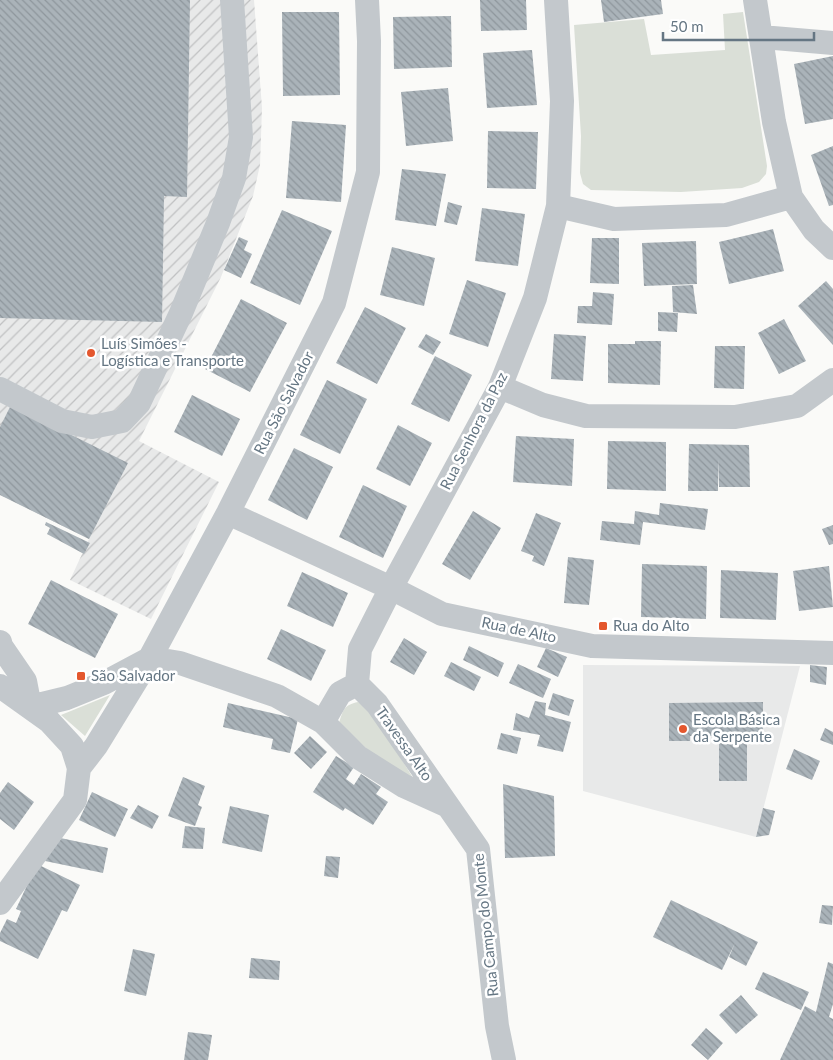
<svg xmlns="http://www.w3.org/2000/svg" width="833" height="1060" viewBox="0 0 833 1060" font-family="Lato,sans-serif">
	<defs>
		<pattern id="industrial-furrows" width="10" height="10" patternUnits="userSpaceOnUse" patternTransform="scale(1.25)"><rect width="10" height="10" fill="#e8e9e9"/><path d="M-1 1l2-2M0 10L10 0M9 11l2-2" fill="none" stroke="#c0c1c2"/></pattern>
		<pattern id="building-back-hatch" width="6" height="6" patternUnits="userSpaceOnUse" patternTransform="scale(1.25)"><rect width="6" height="6" fill="#aab3b9"/><path d="M-1 5l2 2M0 0l6 6M5-1l2 2" fill="none" stroke="#8e969c"/></pattern>
	</defs>
	<rect width="100%" height="100%" fill="#fafaf8"/>
	<path fill="#e8e9e9" d="M 583,665 L 800,666 L 756,837 L 583,791 Z"/>
	<path fill="url(#industrial-furrows)" d="M 0,0 L 254,0 L 262,108 L 260,165 L 253,196 L 221,277 L 139,441 L 219,482 L 151,619 L 70,580 L 89,539 L 0,495 Z"/>
	<path fill="#dadfd7" d="M 743,12 L 767,166 L 766,174 L 759,182 L 742,188 L 681,192 L 591,190 L 583,184 L 580,173 L 581,136 L 574,25 L 644,19 L 651,55 L 725,50 L 723,14 Z
		M 110,695 L 85,736 L 61,715 Z
		M 358,702 L 369,707 L 418,786 L 387,768 L 339,723 C 343,710 344,705 358,702 Z"/>
	<path fill="url(#building-back-hatch)" d="M 0,0 L 190,0 L 187,197 L 164,196 L 162,322 L 0,318 Z
		M 480,0 L 526,0 L 527,30 L 481,31 Z
		M 601,0 L 661,0 L 663,14 L 604,22 Z
		M 282,12 L 339,12 L 340,95 L 283,96 Z
		M 451,16 L 452,67 L 394,69 L 393,17 Z
		M 532,50 L 537,105 L 487,108 L 483,53 Z
		M 833,56 L 833,119 L 805,124 L 794,64 Z
		M 448,88 L 453,141 L 406,146 L 401,92 Z
		M 292,121 L 346,125 L 341,202 L 286,198 Z
		M 488,131 L 538,132 L 536,189 L 487,188 Z
		M 833,146 L 833,205 L 829,206 L 811,155 Z
		M 402,169 L 446,174 L 436,226 L 395,220 Z
		M 448,202 L 462,206 L 457,225 L 444,222 Z
		M 482,208 L 525,214 L 518,266 L 475,261 Z
		M 282,210 L 332,231 L 300,305 L 250,283 Z
		M 773,229 L 784,271 L 729,284 L 719,242 Z
		M 239,237 L 248,241 L 244,250 L 252,254 L 241,278 L 224,270 Z
		M 592,238 L 619,238 L 619,284 L 590,283 Z
		M 696,241 L 697,284 L 644,286 L 642,243 Z
		M 392,247 L 435,258 L 424,306 L 380,295 Z
		M 467,280 L 506,293 L 488,347 L 449,334 Z
		M 826,281 L 833,289 L 833,345 L 798,306 Z
		M 693,285 L 697,314 L 673,312 L 672,286 Z
		M 593,292 L 614,294 L 612,325 L 577,323 L 578,306 L 592,306 Z
		M 241,299 L 287,323 L 250,392 L 205,369 Z
		M 365,307 L 406,328 L 377,384 L 336,363 Z
		M 658,312 L 678,313 L 677,332 L 658,331 Z
		M 784,319 L 806,361 L 779,374 L 758,333 Z
		M 426,334 L 441,342 L 433,355 L 418,347 Z
		M 554,334 L 586,336 L 583,381 L 551,379 Z
		M 635,341 L 661,341 L 660,385 L 608,383 L 608,344 L 635,344 Z
		M 715,346 L 745,346 L 744,389 L 714,388 Z
		M 435,356 L 472,375 L 449,422 L 411,404 Z
		M 327,380 L 367,399 L 340,454 L 300,435 Z
		M 192,395 L 240,419 L 222,456 L 174,432 Z
		M 11,405 L 128,463 L 89,539 L 0,495 L 0,427 Z
		M 398,425 L 432,443 L 410,486 L 376,469 Z
		M 516,436 L 574,439 L 572,486 L 513,482 Z
		M 608,441 L 666,442 L 666,491 L 607,489 Z
		M 689,444 L 749,445 L 750,487 L 719,487 L 718,459 L 718,491 L 688,491 Z
		M 294,448 L 333,467 L 307,520 L 268,500 Z
		M 363,485 L 407,506 L 383,558 L 339,537 Z
		M 660,503 L 708,509 L 705,530 L 643,522 L 640,545 L 600,540 L 602,521 L 634,524 L 635,511 L 659,515 Z
		M 473,511 L 501,528 L 470,580 L 442,564 Z
		M 536,513 L 561,523 L 544,566 L 532,561 L 534,556 L 521,551 Z
		M 46,522 L 90,543 L 84,554 L 47,534 L 50,528 L 45,525 Z
		M 833,525 L 833,544 L 829,545 L 822,529 Z
		M 568,557 L 594,560 L 589,605 L 564,603 Z
		M 642,564 L 707,566 L 706,619 L 641,617 Z
		M 829,566 L 833,607 L 799,611 L 793,571 Z
		M 721,570 L 778,573 L 776,620 L 720,618 Z
		M 302,572 L 348,593 L 333,627 L 287,606 Z
		M 51,580 L 118,614 L 95,658 L 28,624 Z
		M 281,629 L 326,650 L 311,681 L 267,659 Z
		M 404,638 L 427,652 L 414,675 L 390,662 Z
		M 469,646 L 504,663 L 498,677 L 463,660 Z
		M 546,648 L 567,657 L 558,677 L 537,667 Z
		M 451,662 L 481,677 L 474,691 L 444,676 Z
		M 518,664 L 551,679 L 543,698 L 509,683 Z
		M 810,665 L 827,667 L 826,685 L 810,682 Z
		M 553,693 L 574,700 L 569,716 L 548,709 Z
		M 535,701 L 546,703 L 545,715 L 571,722 L 563,752 L 537,746 L 540,735 L 513,730 L 516,713 L 529,718 Z
		M 763,702 L 763,737 L 747,736 L 747,781 L 719,781 L 719,736 L 690,736 L 690,741 L 669,741 L 669,703 Z
		M 228,703 L 298,719 L 290,753 L 271,749 L 273,739 L 223,727 Z
		M 825,728 L 833,732 L 833,745 L 820,740 Z
		M 501,733 L 521,738 L 517,754 L 497,749 Z
		M 310,736 L 327,752 L 311,769 L 294,753 Z
		M 794,749 L 820,761 L 812,780 L 786,769 Z
		M 336,756 L 354,767 L 346,779 L 354,785 L 361,774 L 381,787 L 376,794 L 388,802 L 373,825 L 345,808 L 343,811 L 313,792 Z
		M 183,777 L 205,786 L 198,805 L 202,807 L 195,826 L 168,816 Z
		M 8,782 L 34,802 L 14,830 L 0,819 L 0,793 Z
		M 503,784 L 554,796 L 555,856 L 505,858 Z
		M 92,792 L 128,809 L 115,837 L 79,820 Z
		M 138,805 L 159,816 L 152,829 L 130,818 Z
		M 230,806 L 269,815 L 262,852 L 222,843 Z
		M 763,808 L 775,811 L 769,835 L 756,837 Z
		M 185,826 L 205,828 L 203,849 L 182,848 Z
		M 51,836 L 108,848 L 103,873 L 45,861 Z
		M 326,856 L 340,857 L 338,878 L 324,876 Z
		M 37,864 L 80,885 L 67,912 L 62,910 L 38,959 L 0,941 L 0,933 L 7,919 L 16,923 L 21,911 L 16,909 Z
		M 671,900 L 758,942 L 746,966 L 729,957 L 735,943 L 722,970 L 653,937 Z
		M 822,905 L 833,906 L 832,925 L 819,923 Z
		M 133,949 L 155,954 L 146,996 L 124,991 Z
		M 251,958 L 280,961 L 279,980 L 249,978 Z
		M 828,962 L 833,964 L 833,1004 L 829,1017 L 833,1019 L 833,1060 L 780,1060 L 805,1006 L 816,1012 Z
		M 763,972 L 809,992 L 801,1010 L 755,989 Z
		M 741,995 L 758,1015 L 736,1034 L 719,1015 Z
		M 706,1028 L 723,1043 L 708,1060 L 691,1045 Z
		M 188,1032 L 212,1035 L 208,1060 L 184,1060 Z"/>
	<g fill="none" stroke-linecap="round" stroke-linejoin="round">
		<path stroke="#c3c8cc" stroke-width="24" d="M 755,0 L 774,122 L 791,197 L 814,230 L 833,248
			M 761,37 L 833,43
			M 558,206 L 614,219 L 726,215 L 791,197
			M 500,387 L 543,405 L 586,416 L 735,417 L 797,406 L 833,380
			M 0,389 L 62,421 L 92,427 L 122,421 L 139,403 L 181,313 L 218,223 L 234,178 L 241,137 L 232,0
			M 228,513 L 391,588 L 442,614 L 592,646 L 833,653
			M 0,642 L 1,646 L 25,681 L 30,707
			M 150,658 L 180,663 L 277,696 L 323,722 L 358,757 L 404,786 L 446,805
			M 0,686 L 49,721 L 72,746 L 79,768 L 75,800 L 0,903
			M 30,707 L 67,698 L 104,683 L 149,659
			M 323,722 L 340,693 L 357,684
			M 79,768 L 96,746 L 150,658 L 228,513 L 334,303 L 368,172 L 369,41 L 367,0
			M 504,1060 L 497,1026 L 478,849 L 377,704 L 357,684 L 360,649 L 391,588 L 500,387 L 535,298 L 558,206 L 562,101 L 556,0"/>
	</g>
	<g fill="#e4572e" stroke="#fff" stroke-width="2">
		<circle cx="91" cy="353" r="5"/>
		<rect x="598" y="621" width="10" height="10" rx="2.5"/>
		<rect x="76" y="671" width="10" height="10" rx="2.5"/>
		<circle cx="683" cy="729" r="5"/>
	</g>
	<g text-anchor="middle" stroke-width="5" stroke-linejoin="round" paint-order="stroke">
		<g font-size="15" fill="#657683" stroke="#fff" text-anchor="start">
			<text x="101" y="349">Luís Simões -<tspan x="101" dy="17">Logística e Transporte</tspan></text>
			<text x="613" y="631">Rua do Alto</text>
			<text x="91" y="681">São Salvador</text>
			<text x="693" y="725">Escola Básica<tspan x="693" dy="17">da Serpente</tspan></text>
		</g>
		<g font-size="15" fill="#657683" stroke="#fff">
			<text transform="translate(284 403) rotate(-63)" y="5">Rua São Salvador</text>
			<text transform="translate(474 431) rotate(-63)" y="5">Rua Senhora da Paz</text>
			<text transform="translate(519 630) rotate(12)" y="5">Rua de Alto</text>
			<text transform="translate(404 744) rotate(55)" y="5">Travessa Alto</text>
			<text transform="translate(486 925) rotate(-96)" y="5">Rua Campo do Monte</text>
		</g>
	</g>
	<path d="M663 32v8h151v-8" fill="none" stroke="#657683" stroke-width="2.5"/>
	<text x="670" y="32" font-size="15" fill="#657683" stroke="#ffffff" stroke-width="4" paint-order="stroke">50 m</text>
</svg>
